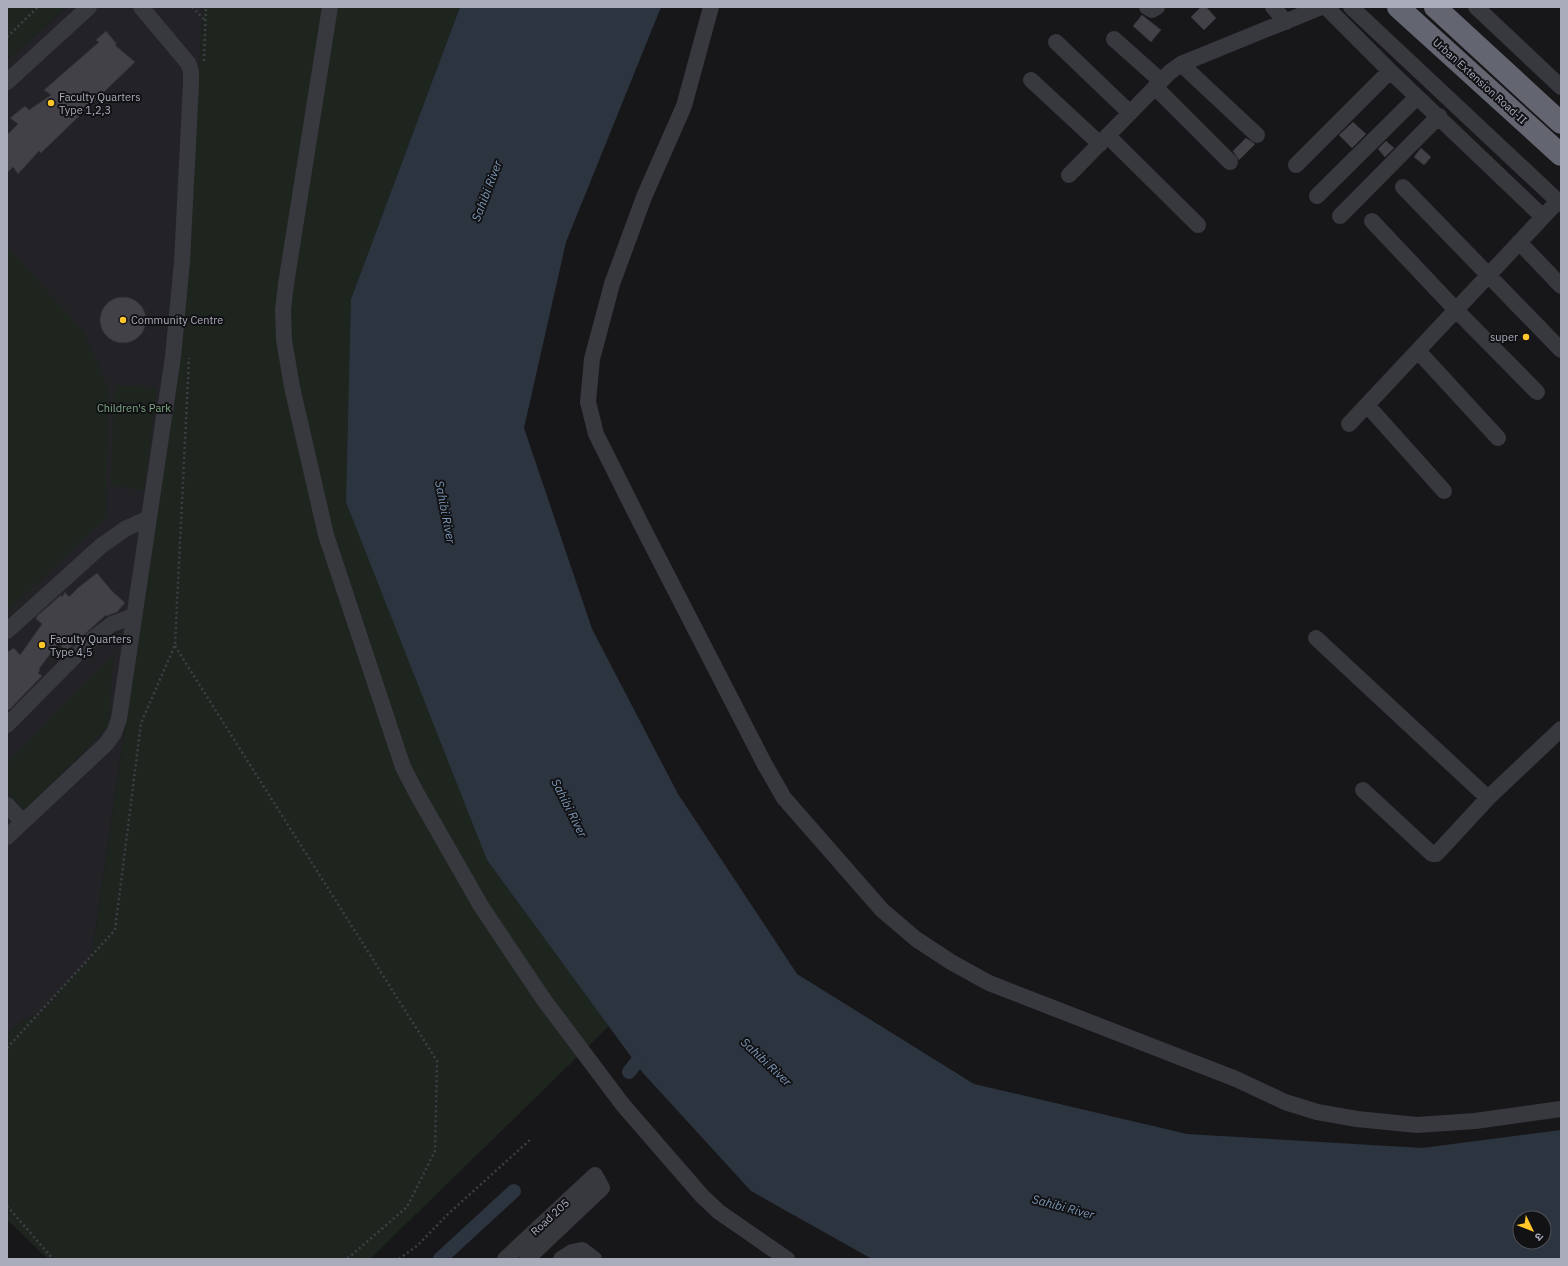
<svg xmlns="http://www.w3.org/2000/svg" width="1568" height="1266" viewBox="0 0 1568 1266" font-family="'IBM Plex Sans','Noto Sans Devanagari',sans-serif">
	<rect width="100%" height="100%" fill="#17171a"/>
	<path fill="#232327" d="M 67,7 L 201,7 L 203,10 L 178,361 L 92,956 L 39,1014 L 25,1019 L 7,1035 L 7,60 Z"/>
	<path fill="#1d251e" d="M 7,7 L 67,7 L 7,60 Z
		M 201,7 L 460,7 L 351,299 L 487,860 L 609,1026 L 370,1259 L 48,1259 L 7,1220 L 7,1035 L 25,1019 L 39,1014 L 92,956 L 178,361 L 203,10 Z
		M 7,246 L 83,331 L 109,390 L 106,517 L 7,612 Z
		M 115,385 L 157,388 L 144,491 L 110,484 Z
		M 114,653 L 108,727 L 25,811 L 7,791 L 7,764 Z"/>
	<path fill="#2c353f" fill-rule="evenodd" d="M 460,7 L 661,7 L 566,242 L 524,428 L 592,629 L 678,794 L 797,974 L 974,1084 L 1187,1134 L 1422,1148 L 1561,1130 L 1561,1259 L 872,1259 L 751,1191 L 643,1073 L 487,860 L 346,502 L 351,299 ZM 1520,1218 L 1544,1218 L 1544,1242 L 1520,1242 Z"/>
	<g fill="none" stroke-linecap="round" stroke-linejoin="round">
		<path stroke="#2c353f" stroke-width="14" d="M 629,1072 L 647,1049
			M 440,1259 L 514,1191"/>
	</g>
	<path fill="#414147" stroke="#313136" d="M 1201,7 L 1206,7 L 1216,18 L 1204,30 L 1191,17 Z
		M 1142,15 L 1161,30 L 1151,42 L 1133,26 Z
		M 106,31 L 116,43 L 116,46 L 135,62 L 41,153 L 39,151 L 18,174 L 13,167 L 7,173 L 7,135 L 18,124 L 10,118 L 25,106 L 29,110 L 51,95 L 44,90 L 99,42 L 96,40 Z
		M 1353,122 L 1366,134 L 1352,148 L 1339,135 Z
		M 1246,138 L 1255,144 L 1239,160 L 1233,151 Z
		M 1386,141 L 1394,148 L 1385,157 L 1378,149 Z
		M 1421,148 L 1431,157 L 1424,165 L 1414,157 Z
		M100 320a23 23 0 1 1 46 0a23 23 0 1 1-46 0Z
		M 97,573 L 111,590 L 125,603 L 117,612 L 107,616 L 106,615 L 65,652 L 59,642 L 39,669 L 40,670 L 38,673 L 42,676 L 9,710 L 7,708 L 7,652 L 14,648 L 20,655 L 42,624 L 36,619 L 37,616 L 61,595 L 62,597 L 65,592 L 69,597 L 79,587 Z"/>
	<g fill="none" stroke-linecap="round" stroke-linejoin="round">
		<path stroke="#3e3f46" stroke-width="2.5" stroke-dasharray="2 3" stroke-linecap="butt" d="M 192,7 L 205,20
			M 7,37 L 38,7
			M 204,61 L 206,7
			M 175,646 L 437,1061 L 435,1151 L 407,1207 L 347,1259
			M 7,1048 L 115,930 L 141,723 L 175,645 L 189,358
			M 7,1206 L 53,1259
			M 399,1259 L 418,1245 L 448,1214 L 531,1139"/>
		<path stroke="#38383f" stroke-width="16" d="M 330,7 L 286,284 L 283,310 L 284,340 L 292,387 L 326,535 L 403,767 L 417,794 L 481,906 L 544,1000 L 623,1105 L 702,1196 L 719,1212 L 787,1259
			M 711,7 L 684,106 L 644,197 L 612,284 L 592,359 L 588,402 L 596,434 L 642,526 L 765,765 L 784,798 L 882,910 L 916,939 L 951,962 L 989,983 L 1236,1079 L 1285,1102 L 1317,1112 L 1357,1119 L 1417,1125 L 1475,1121 L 1561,1109
			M 1147,7 L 1152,10 L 1157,7
			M 1273,7 L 1286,22
			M 1326,7 L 1390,71 L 1543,217
			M 1351,7 L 1561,204
			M 1476,7 L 1561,87
			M 1114,39 L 1161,81
			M 1056,42 L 1130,113
			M 1181,64 L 1257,135
			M 1031,80 L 1100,144
			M 7,82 L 89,7
			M 1155,87 L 1230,162
			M 1108,136 L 1198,225
			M 1296,165 L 1390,71
			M 1069,175 L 1170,72 L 1181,64 L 1321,7
			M 1403,187 L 1561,350
			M 1317,196 L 1417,97
			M 1340,216 L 1439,116
			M 1372,221 L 1456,310 L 1537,392
			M 1519,242 L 1561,286
			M 1418,351 L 1498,438
			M 1367,405 L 1444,491
			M 1349,424 L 1558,201
			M 7,631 L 101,546 L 125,529 L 149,518
			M 1316,638 L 1488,798 L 1561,729
			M 7,725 L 91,640 L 112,624 L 134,616
			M 1363,790 L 1432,854 L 1436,854 L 1440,850 L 1488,798
			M 7,805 L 23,822
			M 7,837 L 106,744 L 114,733 L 119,719 L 173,357 L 182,262 L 191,84 L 191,71 L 188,63 L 141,7
			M 505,1259 L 595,1175 L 602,1188 L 527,1259
			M 561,1259 L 572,1252 L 582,1250 L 594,1259"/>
		<path stroke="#636670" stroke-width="22" d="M 1398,7 L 1561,155
			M 1435,7 L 1561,123"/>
	</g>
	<g fill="#ffc72a" stroke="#121215" stroke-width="1.5">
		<circle cx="51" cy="103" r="4"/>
		<circle cx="123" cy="320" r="4"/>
		<circle cx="1526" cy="337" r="4"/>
		<circle cx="42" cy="645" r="4"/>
	</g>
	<g text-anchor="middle" stroke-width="4" stroke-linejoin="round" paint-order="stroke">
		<g font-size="11" fill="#a8acbb" stroke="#121215">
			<text transform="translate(1480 81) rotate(42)" y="4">Urban Extension Road-II</text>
			<text transform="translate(550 1217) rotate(-43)" y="4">Road 205</text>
		</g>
		<g font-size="11" fill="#a8acbb" stroke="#121215" text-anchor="start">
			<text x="59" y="101">Faculty Quarters<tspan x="59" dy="13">Type 1,2,3</tspan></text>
			<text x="131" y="324">Community Centre</text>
			<text x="1518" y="341" text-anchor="end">super</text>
			<text x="50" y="643">Faculty Quarters<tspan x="50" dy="13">Type 4,5</tspan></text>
		</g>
		<g font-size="11" fill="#7ea783" stroke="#121215">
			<text x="134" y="412">Children's Park</text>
		</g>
		<g font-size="12" font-style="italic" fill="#7c98b8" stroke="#121215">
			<text transform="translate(487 191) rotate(-69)" y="4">Sahibi River</text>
			<text transform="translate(445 512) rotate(79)" y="4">Sahibi River</text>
			<text transform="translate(569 808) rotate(63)" y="4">Sahibi River</text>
			<text transform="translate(766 1062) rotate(43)" y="4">Sahibi River</text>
			<text transform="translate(1063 1207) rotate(15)" y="4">Sahibi River</text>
		</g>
	</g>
	<rect width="1568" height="1266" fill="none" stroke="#a8acbb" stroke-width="16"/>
	<g transform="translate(1532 1230) rotate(133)"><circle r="19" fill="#121215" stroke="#4e5057"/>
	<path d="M0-3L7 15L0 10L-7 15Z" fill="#ffc72a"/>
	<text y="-6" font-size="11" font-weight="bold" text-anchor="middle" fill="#a8acbb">उ</text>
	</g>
</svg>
